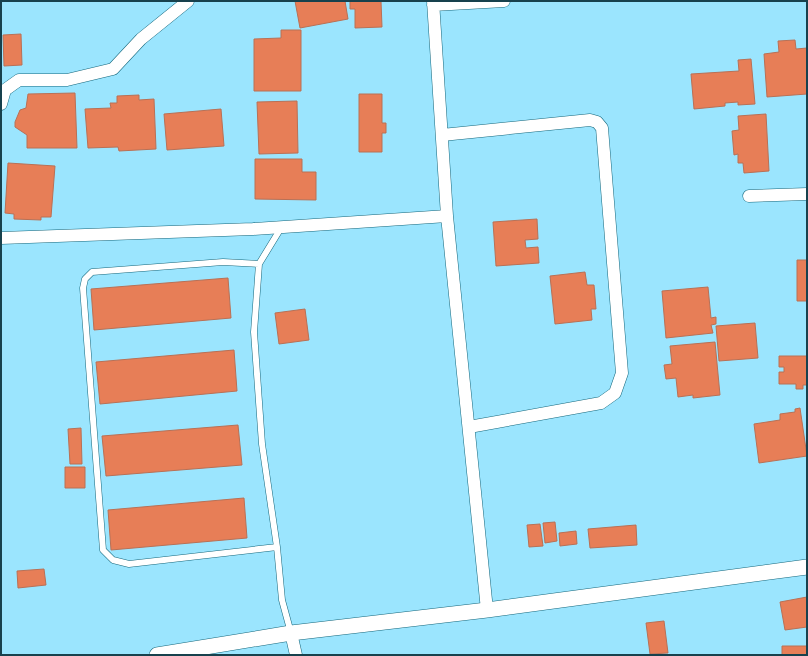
<svg xmlns="http://www.w3.org/2000/svg" width="808" height="656" viewBox="0 0 808 656" font-family="Montserrat,sans-serif">
	<rect width="100%" height="100%" fill="#9be5fe"/>
	<path fill="#e77e57" stroke="#b97055" d="M 295,1 L 345,1 L 348,19 L 300,28 Z
		M 350,1 L 381,1 L 382,27 L 355,28 L 355,9 L 350,9 Z
		M 281,30 L 301,30 L 301,91 L 254,91 L 254,39 L 281,38 Z
		M 21,34 L 22,65 L 4,66 L 3,35 Z
		M 795,40 L 796,49 L 807,48 L 807,94 L 767,97 L 764,54 L 779,52 L 778,41 Z
		M 751,59 L 755,104 L 738,105 L 738,102 L 725,103 L 725,106 L 694,109 L 691,74 L 739,71 L 738,60 Z
		M 75,93 L 77,148 L 27,148 L 27,135 L 15,127 L 15,122 L 20,110 L 26,108 L 28,94 Z
		M 359,94 L 382,94 L 382,123 L 386,123 L 386,133 L 382,133 L 382,152 L 359,152 Z
		M 139,95 L 139,100 L 154,99 L 156,149 L 119,151 L 118,147 L 88,148 L 85,109 L 111,108 L 110,103 L 117,103 L 117,96 Z
		M 297,101 L 298,153 L 259,154 L 257,102 Z
		M 221,109 L 224,146 L 167,150 L 164,114 Z
		M 766,114 L 769,171 L 744,173 L 743,163 L 738,163 L 738,154 L 734,155 L 732,131 L 739,130 L 738,116 Z
		M 255,159 L 302,159 L 302,172 L 316,172 L 316,200 L 255,199 Z
		M 8,163 L 55,166 L 51,217 L 41,217 L 41,220 L 14,219 L 14,214 L 5,213 Z
		M 537,219 L 538,239 L 525,240 L 526,248 L 538,247 L 539,263 L 496,266 L 493,222 Z
		M 797,260 L 807,260 L 807,301 L 797,301 Z
		M 585,272 L 587,285 L 594,285 L 596,309 L 591,309 L 592,320 L 555,324 L 550,276 Z
		M 228,278 L 231,318 L 94,330 L 91,289 Z
		M 708,287 L 711,318 L 716,317 L 716,324 L 711,325 L 713,333 L 666,338 L 662,291 Z
		M 305,309 L 309,340 L 279,344 L 275,313 Z
		M 755,323 L 758,358 L 719,361 L 716,326 Z
		M 715,342 L 720,395 L 693,398 L 693,395 L 678,397 L 676,378 L 666,379 L 664,365 L 672,364 L 670,346 Z
		M 234,350 L 237,391 L 100,404 L 96,362 Z
		M 779,356 L 807,356 L 807,385 L 803,385 L 803,389 L 796,389 L 796,384 L 779,384 L 779,372 L 784,372 L 784,367 L 779,367 Z
		M 800,408 L 807,456 L 759,463 L 754,424 L 780,420 L 780,414 L 795,412 L 795,409 Z
		M 238,425 L 242,465 L 106,476 L 102,436 Z
		M 81,428 L 82,464 L 70,464 L 68,429 Z
		M 65,467 L 85,467 L 85,488 L 65,488 Z
		M 244,498 L 247,538 L 111,550 L 108,510 Z
		M 555,522 L 557,541 L 545,543 L 543,523 Z
		M 540,524 L 543,546 L 529,547 L 527,525 Z
		M 636,525 L 637,545 L 590,548 L 588,529 Z
		M 576,531 L 577,544 L 560,546 L 559,533 Z
		M 44,569 L 46,585 L 18,588 L 17,571 Z
		M 807,597 L 807,627 L 785,630 L 780,602 Z
		M 664,621 L 668,653 L 650,654 L 646,623 Z
		M 782,646 L 807,646 L 807,655 L 782,655 Z"/>
	<g fill="none" stroke-linecap="round" stroke-linejoin="round">
		<g stroke="#15677c" stroke-width="7">
			<path id="service" d="M 281,228 L 259,264 L 254,332 L 262,444 L 277,547 L 282,600 L 291,633
				M 259,264 L 223,262 L 92,272 L 85,279 L 83,288 L 103,550 L 113,560 L 129,564 L 277,547"/>
		</g>
		<g stroke="#15677c" stroke-width="13">
			<path id="minor" d="M 433,1 L 447,216 L 487,610
				M 433,5 L 504,1
				M 1,104 L 5,90 L 19,80 L 67,80 L 113,69 L 141,39 L 188,1
				M 442,135 L 590,120 L 597,122 L 602,128 L 622,373 L 615,393 L 601,403 L 469,427
				M 749,196 L 807,194
				M 1,238 L 253,229 L 447,216
				M 291,633 L 296,655"/>
		</g>
		<g stroke="#15677c" stroke-width="16">
			<path id="tertiary" d="M 157,655 L 291,633 L 487,610 L 807,567"/>
		</g>
		<use href="#service" stroke="#fff" stroke-width="6"/>
		<use href="#minor" stroke="#fff" stroke-width="12"/>
		<use href="#tertiary" stroke="#fff" stroke-width="15"/>
	</g>
	<rect width="808" height="656" fill="none" stroke="#17414d" stroke-width="4"/>
</svg>
